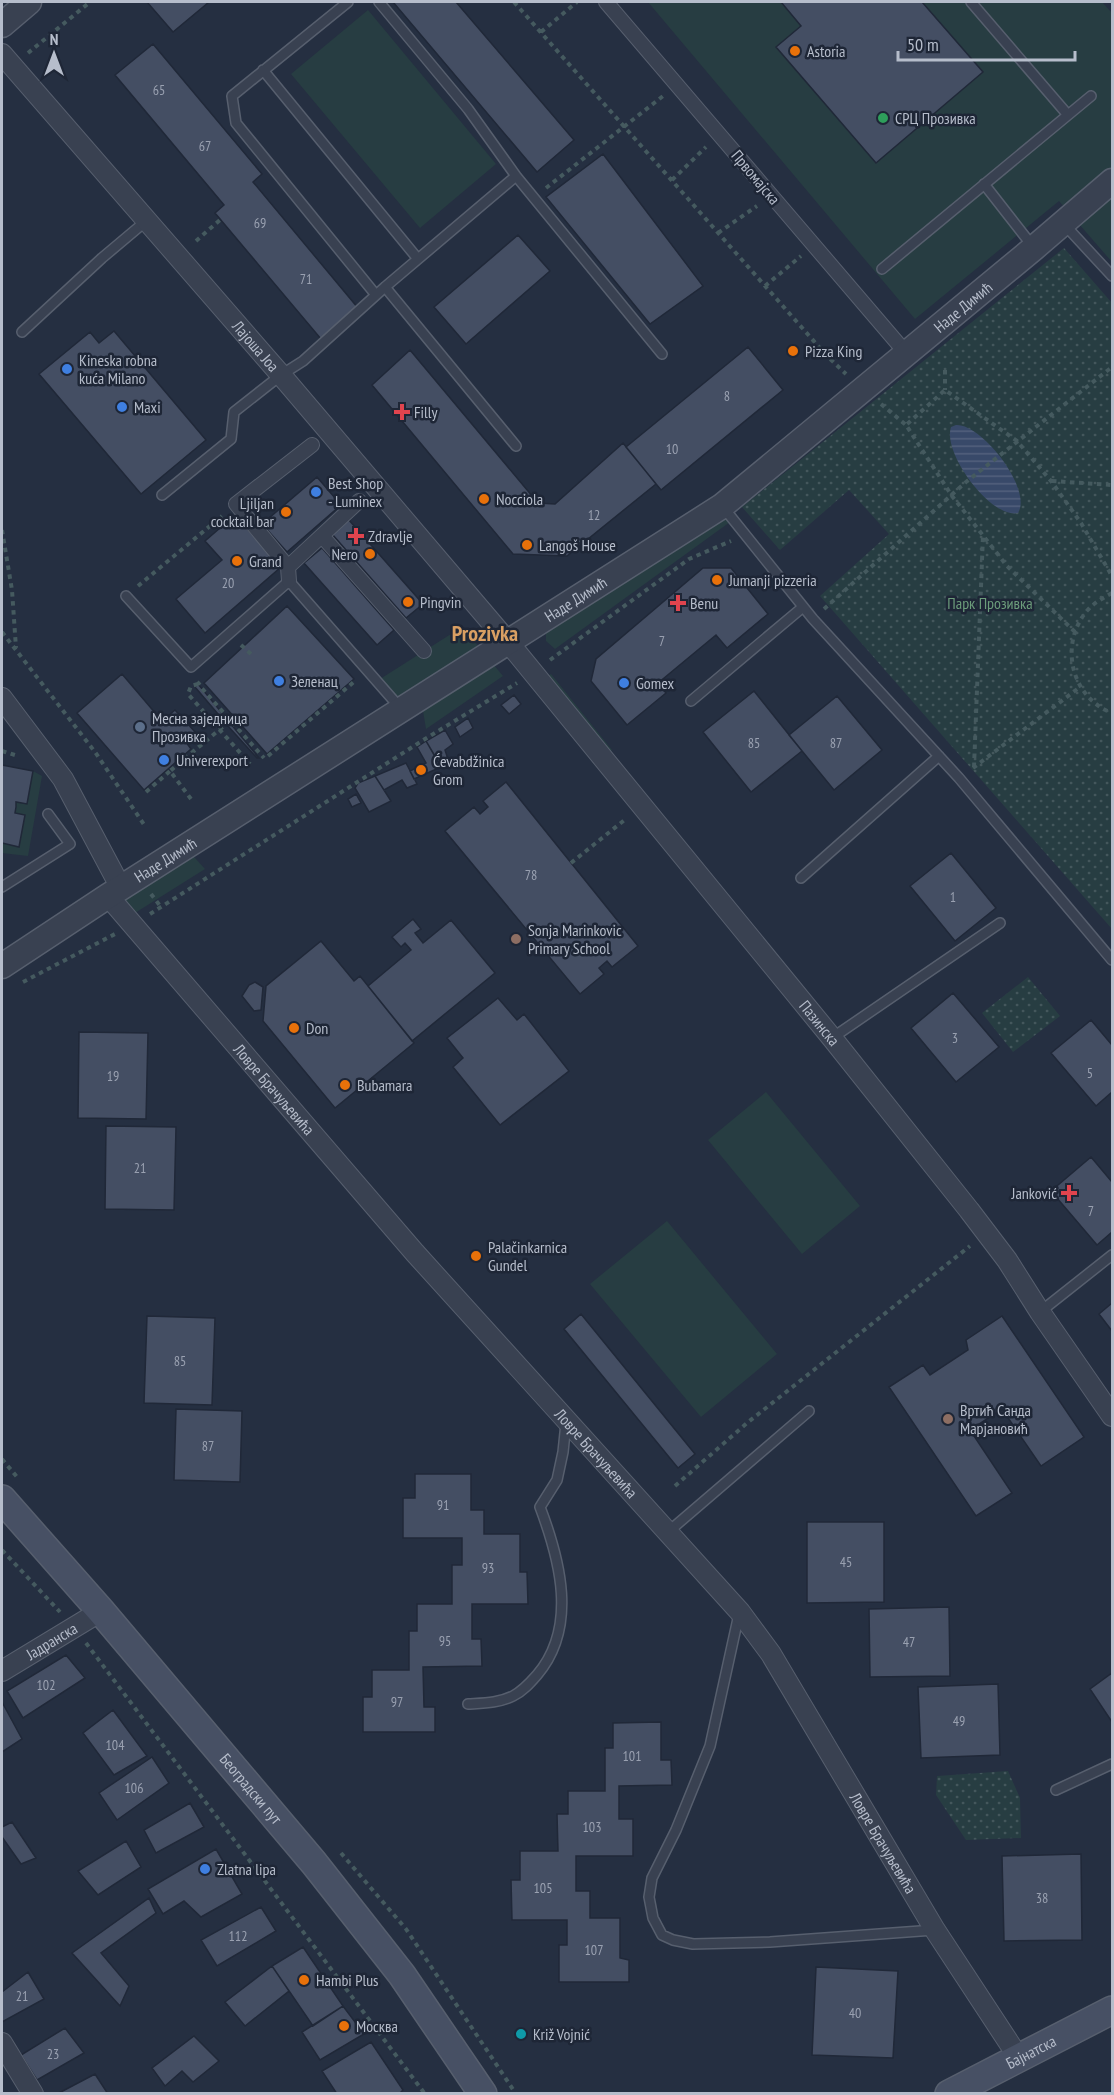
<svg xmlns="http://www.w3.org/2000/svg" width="1114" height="2095" viewBox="0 0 1114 2095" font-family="'PT Sans Narrow',sans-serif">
	<defs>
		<pattern id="park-dots" width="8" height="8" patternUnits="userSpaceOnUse" patternTransform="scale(1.5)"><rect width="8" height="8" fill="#273d42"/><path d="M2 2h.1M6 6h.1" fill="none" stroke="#44575c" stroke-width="1.8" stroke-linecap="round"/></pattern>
		<pattern id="water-rules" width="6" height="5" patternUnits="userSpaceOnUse" patternTransform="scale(1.5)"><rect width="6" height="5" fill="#384969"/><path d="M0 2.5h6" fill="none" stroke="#53617d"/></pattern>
	</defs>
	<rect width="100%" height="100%" fill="#252f41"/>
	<path fill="#273d42" d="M 648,2 L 1102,2 L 1112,13 L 1112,262 L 1059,201 L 915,319 Z
		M 368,10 L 496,164 L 420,228 L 291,74 Z
		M 724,514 L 730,522 L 555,649 L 546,641 L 546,630 Z
		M 462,627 L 503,676 L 426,729 L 421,699 L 402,710 L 377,681 Z
		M 551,674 L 612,750 L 602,758 L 540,682 Z
		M 33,771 L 42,776 L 28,856 L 2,853 L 2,843 L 19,846 L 25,815 L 15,813 L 16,802 L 27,804 Z
		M 185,847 L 205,869 L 127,918 L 108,896 Z
		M 766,1092 L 860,1206 L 802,1254 L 708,1140 Z
		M 667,1221 L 777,1354 L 701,1417 L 590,1284 Z"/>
	<path fill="url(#park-dots)" d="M 1064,248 L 1112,303 L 1112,929 L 820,596 L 889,534 L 849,490 L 780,550 L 742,507 Z
		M 1028,977 L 1060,1016 L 1013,1052 L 982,1013 Z
		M 1008,1771 L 1020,1798 L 1021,1838 L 966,1840 L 936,1795 L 937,1776 Z"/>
	<path fill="url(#water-rules)" d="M 956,425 C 981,423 1033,489 1018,513 C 991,519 942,453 951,427 Z"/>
	<path fill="#444e63" stroke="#202838" stroke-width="1.5" d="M 147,2 L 209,2 L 173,32 Z
		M 393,2 L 456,2 L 574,140 L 537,172 Z
		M 781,2 L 922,2 L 983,72 L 876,163 L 776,47 L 801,26 Z
		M 153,44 L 262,174 L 253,182 L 358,308 L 321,339 L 215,213 L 224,205 L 115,75 Z
		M 603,154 L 703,286 L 650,324 L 546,197 Z
		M 518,235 L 550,271 L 466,344 L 434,307 Z
		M 114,331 L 206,440 L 141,494 L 39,374 L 90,332 L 99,343 Z
		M 748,347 L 783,390 L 661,490 L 626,447 Z
		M 410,350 L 538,503 L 555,504 L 623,443 L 656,484 L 567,556 L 513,554 L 372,385 Z
		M 317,477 L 341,505 L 287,552 L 262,524 Z
		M 235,515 L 281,567 L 205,633 L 176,599 L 222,560 L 205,541 Z
		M 348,519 L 423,604 L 406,618 L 332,534 Z
		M 322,548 L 394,630 L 377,645 L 304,563 Z
		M 703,568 L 731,568 L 768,614 L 727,648 L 716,635 L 658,683 L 666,693 L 627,725 L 591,681 L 596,659 Z
		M 287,606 L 354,679 L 267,754 L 204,683 Z
		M 122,674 L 162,721 L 175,710 L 196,733 L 186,742 L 191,749 L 144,790 L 77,713 Z
		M 198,684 L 227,719 L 224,721 L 195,687 Z
		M 754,691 L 802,751 L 751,792 L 703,732 Z
		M 514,695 L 521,704 L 509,714 L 501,705 Z
		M 837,696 L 882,750 L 834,790 L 789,735 Z
		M 468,718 L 473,728 L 460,737 L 455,727 Z
		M 230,723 L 259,758 L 257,758 L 227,725 Z
		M 445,730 L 453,744 L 445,750 L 448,759 L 439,763 L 426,741 Z
		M 426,741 L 441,767 L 414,779 L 410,771 L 426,763 L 417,747 Z
		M 406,763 L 417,784 L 407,788 L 402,780 L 384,790 L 375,776 Z
		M 2,765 L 33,771 L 27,804 L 16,802 L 16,807 L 15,813 L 25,815 L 19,847 L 2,843 Z
		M 375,776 L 391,801 L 369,812 L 355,788 L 358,783 Z
		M 506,782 L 638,946 L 612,967 L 607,961 L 599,968 L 604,974 L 580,994 L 445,831 L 474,807 L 480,814 L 488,807 L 483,801 Z
		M 356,794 L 361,803 L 352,807 L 348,799 Z
		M 951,853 L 996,908 L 955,941 L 910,886 Z
		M 413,919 L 421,929 L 415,933 L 423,943 L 451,920 L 495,973 L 412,1041 L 368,986 L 411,950 L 405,943 L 401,947 L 392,937 Z
		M 321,941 L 354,981 L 360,976 L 414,1043 L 335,1108 L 263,1021 L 266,986 Z
		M 255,982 L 263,987 L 261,1010 L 254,1011 L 242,996 L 249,985 Z
		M 953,993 L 999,1047 L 956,1082 L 911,1028 Z
		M 498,998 L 517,1020 L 524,1014 L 569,1071 L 500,1125 L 453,1067 L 463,1058 L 447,1038 Z
		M 1091,1020 L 1112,1045 L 1112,1092 L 1096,1106 L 1051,1053 Z
		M 79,1032 L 148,1033 L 146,1119 L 78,1118 Z
		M 106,1126 L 176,1127 L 174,1210 L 105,1209 Z
		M 1091,1157 L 1112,1182 L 1112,1232 L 1097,1245 L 1051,1191 Z
		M 1112,1303 L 1112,1331 L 1099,1314 Z
		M 581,1314 L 695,1454 L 678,1468 L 564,1329 Z
		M 147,1316 L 215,1318 L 212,1405 L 144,1403 Z
		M 1002,1316 L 1084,1437 L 1041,1466 L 1002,1409 L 970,1430 L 1012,1493 L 976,1516 L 889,1387 L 923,1365 L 930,1375 L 968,1350 L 966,1340 Z
		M 176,1409 L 242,1411 L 240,1482 L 174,1480 Z
		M 415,1474 L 471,1474 L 471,1510 L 484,1510 L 484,1534 L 520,1534 L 520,1572 L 527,1572 L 528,1604 L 472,1604 L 472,1639 L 481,1639 L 482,1666 L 423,1667 L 424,1707 L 435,1707 L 435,1732 L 363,1732 L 363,1697 L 372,1697 L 372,1670 L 409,1670 L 409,1631 L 417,1631 L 417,1604 L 452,1604 L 452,1565 L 462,1565 L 462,1538 L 403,1538 L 403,1498 L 415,1498 Z
		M 807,1522 L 884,1522 L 884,1602 L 807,1603 Z
		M 949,1607 L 950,1676 L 870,1677 L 869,1609 Z
		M 66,1655 L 85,1678 L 23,1718 L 7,1691 Z
		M 1112,1673 L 1112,1722 L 1090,1689 Z
		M 998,1684 L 1000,1755 L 921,1758 L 918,1687 Z
		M 2,1702 L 22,1739 L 2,1752 Z
		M 113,1710 L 147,1756 L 114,1775 L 83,1733 Z
		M 661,1722 L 661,1760 L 671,1760 L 672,1785 L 619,1786 L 619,1819 L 633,1819 L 633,1856 L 576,1856 L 576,1891 L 590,1891 L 590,1918 L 620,1918 L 620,1958 L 629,1960 L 629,1982 L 559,1982 L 559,1945 L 567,1945 L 567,1920 L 512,1920 L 511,1880 L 520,1880 L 520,1851 L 558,1851 L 557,1814 L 568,1814 L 568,1791 L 605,1791 L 605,1748 L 613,1748 L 613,1723 Z
		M 152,1757 L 169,1783 L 117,1820 L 99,1793 Z
		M 190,1803 L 204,1827 L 156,1853 L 144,1830 Z
		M 12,1822 L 36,1858 L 21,1864 L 2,1837 L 2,1827 Z
		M 126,1841 L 141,1867 L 98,1895 L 78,1871 Z
		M 216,1849 L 242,1894 L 201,1917 L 184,1901 L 163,1914 L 148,1889 Z
		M 1081,1854 L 1082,1940 L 1004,1941 L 1002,1856 Z
		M 149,1898 L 156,1913 L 101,1953 L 129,1986 L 120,2006 L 72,1953 Z
		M 261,1907 L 276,1931 L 217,1966 L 201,1940 Z
		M 303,1947 L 343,2006 L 313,2026 L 272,1966 Z
		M 272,1966 L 289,1991 L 245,2026 L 225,2002 Z
		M 816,1967 L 898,1971 L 893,2058 L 812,2055 Z
		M 28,1972 L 44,1999 L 2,2022 L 2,1992 Z
		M 343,2006 L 364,2034 L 320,2060 L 302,2032 Z
		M 65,2028 L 84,2053 L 37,2080 L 21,2055 Z
		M 194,2036 L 219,2061 L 193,2082 L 182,2071 L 165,2086 L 152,2068 Z
		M 371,2042 L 403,2090 L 399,2094 L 337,2094 L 322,2071 Z
		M 95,2074 L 108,2094 L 57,2094 Z"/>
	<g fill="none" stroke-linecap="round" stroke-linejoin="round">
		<g stroke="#575f6e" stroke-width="12">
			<path id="service" d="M 348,2 L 232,96 L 236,123 L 376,295
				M 971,2 L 1068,115
				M 263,70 L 418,259
				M 516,176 L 662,354
				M 984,184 L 1034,248
				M 1063,223 L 1112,276
				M 882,269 L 1091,96
				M 385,287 L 516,446
				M 22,332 L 102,258 L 146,221
				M 162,495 L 231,439 L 234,412 L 281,375 L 303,361 L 385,287 L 516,176 L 468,109 L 379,2
				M 723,507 L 813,619 L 959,778 L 1112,960
				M 126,596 L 191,667 L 289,581 L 402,710
				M 691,701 L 803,607
				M 801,878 L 939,756
				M 2,887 L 70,844 L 48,814
				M 832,1038 L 1000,923
				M 1040,1312 L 1112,1255
				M 668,1532 L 809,1411
				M 739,1614 L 710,1746 L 676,1830 L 652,1878 L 649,1897 L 653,1918 L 662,1935 L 673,1940 L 693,1944 L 770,1942 L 934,1930
				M 468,1704 C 483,1703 499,1703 513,1696 C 523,1691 530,1683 537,1675 C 578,1627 560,1560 540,1507 L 557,1480 L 563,1452 L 566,1423
				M 1056,1790 L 1112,1764"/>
		</g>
		<g stroke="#575f6e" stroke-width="16">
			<path id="pedestrian" d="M 606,2 L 906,353
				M 322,536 L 424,651
				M 288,567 L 359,501
				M 289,581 L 288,567 L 236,504 L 312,445"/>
		</g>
		<g stroke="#575f6e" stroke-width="22">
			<g id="minor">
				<path id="s1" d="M 2,54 L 281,375 L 508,642 L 832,1038 L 969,1210 L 1007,1260 L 1040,1312 L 1112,1416"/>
				<path d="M 2,698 L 63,779 L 121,888"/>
				<path id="s2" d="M 108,896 L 415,1253 L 740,1612 L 771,1654 L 935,1930 L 1019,2058"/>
				<path id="s3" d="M 2,1671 L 101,1611"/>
				<path d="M 2,2043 L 33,2094"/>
			</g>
		</g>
		<g stroke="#575f6e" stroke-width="27">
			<g id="tertiary">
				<path d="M 2,25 L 29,2"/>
				<path id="s4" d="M 2,966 L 108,896 L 722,506 L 1034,248 L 1112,181"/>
			</g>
		</g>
		<g stroke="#575f6e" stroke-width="30">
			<g id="secondary">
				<path id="s5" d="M 2,1499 L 101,1611 L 314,1863 L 402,1975 L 483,2094"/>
				<path id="s6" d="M 949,2094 L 1112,2010"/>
			</g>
		</g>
		<path stroke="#455a5f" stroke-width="4" stroke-dasharray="4.5 4.5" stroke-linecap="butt" d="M 514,2 L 827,356 L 846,374
			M 541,32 L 577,2
			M 28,53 L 90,2
			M 672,180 L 706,147
			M 546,188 L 663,96
			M 718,233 L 757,206
			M 196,241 L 221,219
			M 765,286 L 801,256
			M 945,370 L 945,390
			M 881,404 L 906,425
			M 1052,481 L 1112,485
			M 2,530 L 12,590 L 16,648
			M 138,586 L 222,516
			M 1112,593 C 1101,599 1090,605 1083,616 C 1060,650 1073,698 1112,713
			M 824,609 L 966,482 L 1112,367
			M 2,632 L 95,752 L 145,826
			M 1075,632 L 1007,566 L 952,496 L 906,425 L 945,390 L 1017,441 L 1051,481 L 1081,523 L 1112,576
			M 241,645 L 252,655
			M 550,660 L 689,559 L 731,541
			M 200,682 L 198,684 L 264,758
			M 198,684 L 191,686 L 188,694 L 250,764
			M 2,751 L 18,756
			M 268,756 L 356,680
			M 974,767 L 983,535
			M 973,768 L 1080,687
			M 146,792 L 170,771
			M 191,799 L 170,771 L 231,720
			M 571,863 L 627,818
			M 151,894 L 161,907
			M 150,914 L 425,739 L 517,683
			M 23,982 L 115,934
			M 2,1459 L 17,1477
			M 675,1486 L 747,1423 L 970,1246
			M 2,1550 L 60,1612
			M 86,1643 L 425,2094
			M 341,1853 L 406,1929 L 516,2094"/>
		<use href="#service" stroke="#394151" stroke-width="9"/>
		<use href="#pedestrian" stroke="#394151" stroke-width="14"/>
		<use href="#minor" stroke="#394151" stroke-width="20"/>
		<use href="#tertiary" stroke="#394151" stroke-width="24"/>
		<use href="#secondary" stroke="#475064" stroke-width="27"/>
	</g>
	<g fill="#e8710a" stroke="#1e2636" stroke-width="2">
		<circle cx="795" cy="51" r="6"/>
		<circle cx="793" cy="351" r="6"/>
		<circle cx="484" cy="499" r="6"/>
		<circle cx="286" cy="512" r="6"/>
		<circle cx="527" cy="545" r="6"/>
		<circle cx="370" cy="554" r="6"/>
		<circle cx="237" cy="561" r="6"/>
		<circle cx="717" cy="580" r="6"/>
		<circle cx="408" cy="602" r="6"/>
		<circle cx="421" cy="770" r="6"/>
		<circle cx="294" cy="1028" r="6"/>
		<circle cx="345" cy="1085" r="6"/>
		<circle cx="476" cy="1256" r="6"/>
		<circle cx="304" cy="1980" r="6"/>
		<circle cx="344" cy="2026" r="6"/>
	</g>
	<circle fill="#2e9e5b" stroke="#1e2636" stroke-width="2" cx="883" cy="118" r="6"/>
	<g fill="#3f7fe0" stroke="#1e2636" stroke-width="2">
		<circle cx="67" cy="369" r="6"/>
		<circle cx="122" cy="407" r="6"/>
		<circle cx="316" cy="492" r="6"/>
		<circle cx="279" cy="681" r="6"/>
		<circle cx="624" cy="683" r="6"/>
		<circle cx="164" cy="760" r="6"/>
		<circle cx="205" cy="1869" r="6"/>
	</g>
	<g fill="#e0444e" stroke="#1e2636" stroke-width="2">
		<path d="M399 403h6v6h6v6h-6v6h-6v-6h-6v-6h6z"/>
		<path d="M353 527h6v6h6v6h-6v6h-6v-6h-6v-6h6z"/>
		<path d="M675 594h6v6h6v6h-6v6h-6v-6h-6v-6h6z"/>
		<path d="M1066 1184h6v6h6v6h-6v6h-6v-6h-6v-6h6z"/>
	</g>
	<circle fill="#5c6f8a" stroke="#1e2636" stroke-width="2" cx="140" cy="727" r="6"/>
	<g fill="#8d6e63" stroke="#1e2636" stroke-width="2">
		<circle cx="516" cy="939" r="6"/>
		<circle cx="948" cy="1419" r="6"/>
	</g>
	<circle fill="#0f9aa8" stroke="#1e2636" stroke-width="2" cx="521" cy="2034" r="6"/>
	<g text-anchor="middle" stroke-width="5" stroke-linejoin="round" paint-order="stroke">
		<g font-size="14" fill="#9aa1b1">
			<text x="159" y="95">65</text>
			<text x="205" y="151">67</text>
			<text x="260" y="228">69</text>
			<text x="306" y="284">71</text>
			<text x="727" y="401">8</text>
			<text x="672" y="454">10</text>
			<text x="594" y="520">12</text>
			<text x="228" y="588">20</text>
			<text x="662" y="646">7</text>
			<text x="754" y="748">85</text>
			<text x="836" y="748">87</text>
			<text x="531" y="880">78</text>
			<text x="953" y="902">1</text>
			<text x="955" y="1043">3</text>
			<text x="1090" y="1078">5</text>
			<text x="113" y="1081">19</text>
			<text x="140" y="1173">21</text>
			<text x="1091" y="1216">7</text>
			<text x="180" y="1366">85</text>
			<text x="208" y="1451">87</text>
			<text x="443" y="1510">91</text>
			<text x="846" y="1567">45</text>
			<text x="488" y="1573">93</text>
			<text x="445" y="1646">95</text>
			<text x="909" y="1647">47</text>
			<text x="46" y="1690">102</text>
			<text x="397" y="1707">97</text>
			<text x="959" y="1726">49</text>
			<text x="115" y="1750">104</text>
			<text x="632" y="1761">101</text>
			<text x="134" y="1793">106</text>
			<text x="592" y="1832">103</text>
			<text x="543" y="1893">105</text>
			<text x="1042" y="1903">38</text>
			<text x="238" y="1941">112</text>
			<text x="594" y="1955">107</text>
			<text x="22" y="2001">21</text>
			<text x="855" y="2018">40</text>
			<text x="53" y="2059">23</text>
		</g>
		<g font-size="16" fill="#b6bdcb" stroke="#1e2636" text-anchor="start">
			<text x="807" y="57">Astoria</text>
			<text x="895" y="124">СРЦ Прозивка</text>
			<text x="805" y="357">Pizza King</text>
			<text x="79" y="366">Kineska robna<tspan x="79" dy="18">kuća Milano</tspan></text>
			<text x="134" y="413">Maxi</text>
			<text x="414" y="418">Filly</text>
			<text x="328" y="489">Best Shop<tspan x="328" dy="18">- Luminex</tspan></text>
			<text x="496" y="505">Nocciola</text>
			<text x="274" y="509" text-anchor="end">Ljiljan<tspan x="274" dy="18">cocktail bar</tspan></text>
			<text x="368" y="542">Zdravlje</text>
			<text x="539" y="551">Langoš House</text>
			<text x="358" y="560" text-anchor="end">Nero</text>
			<text x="249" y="567">Grand</text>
			<text x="729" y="586">Jumanji pizzeria</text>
			<text x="420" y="608">Pingvin</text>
			<text x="690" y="609">Benu</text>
			<text x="291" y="687">Зеленац</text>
			<text x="636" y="689">Gomex</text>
			<text x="152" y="724">Месна заједница<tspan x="152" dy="18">Прозивка</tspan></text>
			<text x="176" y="766">Univerexport</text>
			<text x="433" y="767">Ćevabdžinica<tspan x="433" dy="18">Grom</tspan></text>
			<text x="528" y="936">Sonja Marinkovic<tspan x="528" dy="18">Primary School</tspan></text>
			<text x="306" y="1034">Don</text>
			<text x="357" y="1091">Bubamara</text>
			<text x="1057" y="1199" text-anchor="end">Janković</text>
			<text x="488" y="1253">Palačinkarnica<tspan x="488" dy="18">Gundel</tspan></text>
			<text x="960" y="1416">Вртић Санда<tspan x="960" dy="18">Марјановић</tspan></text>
			<text x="217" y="1875">Zlatna lipa</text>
			<text x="316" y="1986">Hambi Plus</text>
			<text x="356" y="2032">Москва</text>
			<text x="533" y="2040">Križ Vojnić</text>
		</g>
		<g font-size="16" fill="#b6bdcb" stroke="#1e2636">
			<text transform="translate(756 177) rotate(50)" y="6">Првомајска</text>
			<text dy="6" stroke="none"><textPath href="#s4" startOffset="1167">Наде Димић</textPath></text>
			<text dy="6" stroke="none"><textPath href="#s1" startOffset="387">Лајоша Јоа</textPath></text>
			<text dy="6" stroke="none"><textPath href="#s4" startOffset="681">Наде Димић</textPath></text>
			<text dy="6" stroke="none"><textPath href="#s4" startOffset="195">Наде Димић</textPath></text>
			<text dy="6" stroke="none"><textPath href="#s1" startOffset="1268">Пазинска</textPath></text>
			<text dy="6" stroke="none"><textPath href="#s2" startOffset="255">Ловре Брачуљевића</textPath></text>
			<text dy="6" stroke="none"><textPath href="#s2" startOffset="741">Ловре Брачуљевића</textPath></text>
			<text dy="6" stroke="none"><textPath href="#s3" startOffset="58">Јадранска</textPath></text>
			<text dy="6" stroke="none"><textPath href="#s5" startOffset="382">Београдски пут</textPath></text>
			<text dy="6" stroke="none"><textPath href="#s2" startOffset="1227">Ловре Брачуљевића</textPath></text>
			<text dy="6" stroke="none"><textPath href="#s6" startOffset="92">Бајнатска</textPath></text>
		</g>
		<g font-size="16" fill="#6c9d7b" stroke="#1e2636">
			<text x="990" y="609">Парк Прозивка</text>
		</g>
		<g font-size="22" font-weight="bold" fill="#d99f63" stroke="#1e2636">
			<text x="485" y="641">Prozivka</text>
		</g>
	</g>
	<rect width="1114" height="2095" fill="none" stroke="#b6bdcb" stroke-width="6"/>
	<g transform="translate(54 54)" stroke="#1e2636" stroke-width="4.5" paint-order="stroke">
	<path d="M0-4.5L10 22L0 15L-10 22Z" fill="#b6bdcb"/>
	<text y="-9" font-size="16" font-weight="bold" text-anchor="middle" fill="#b6bdcb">N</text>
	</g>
	<path d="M898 51v9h177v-9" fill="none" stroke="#b6bdcb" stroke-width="3"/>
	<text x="907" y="51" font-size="18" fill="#b6bdcb" stroke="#1e2636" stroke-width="4.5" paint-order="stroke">50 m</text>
</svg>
